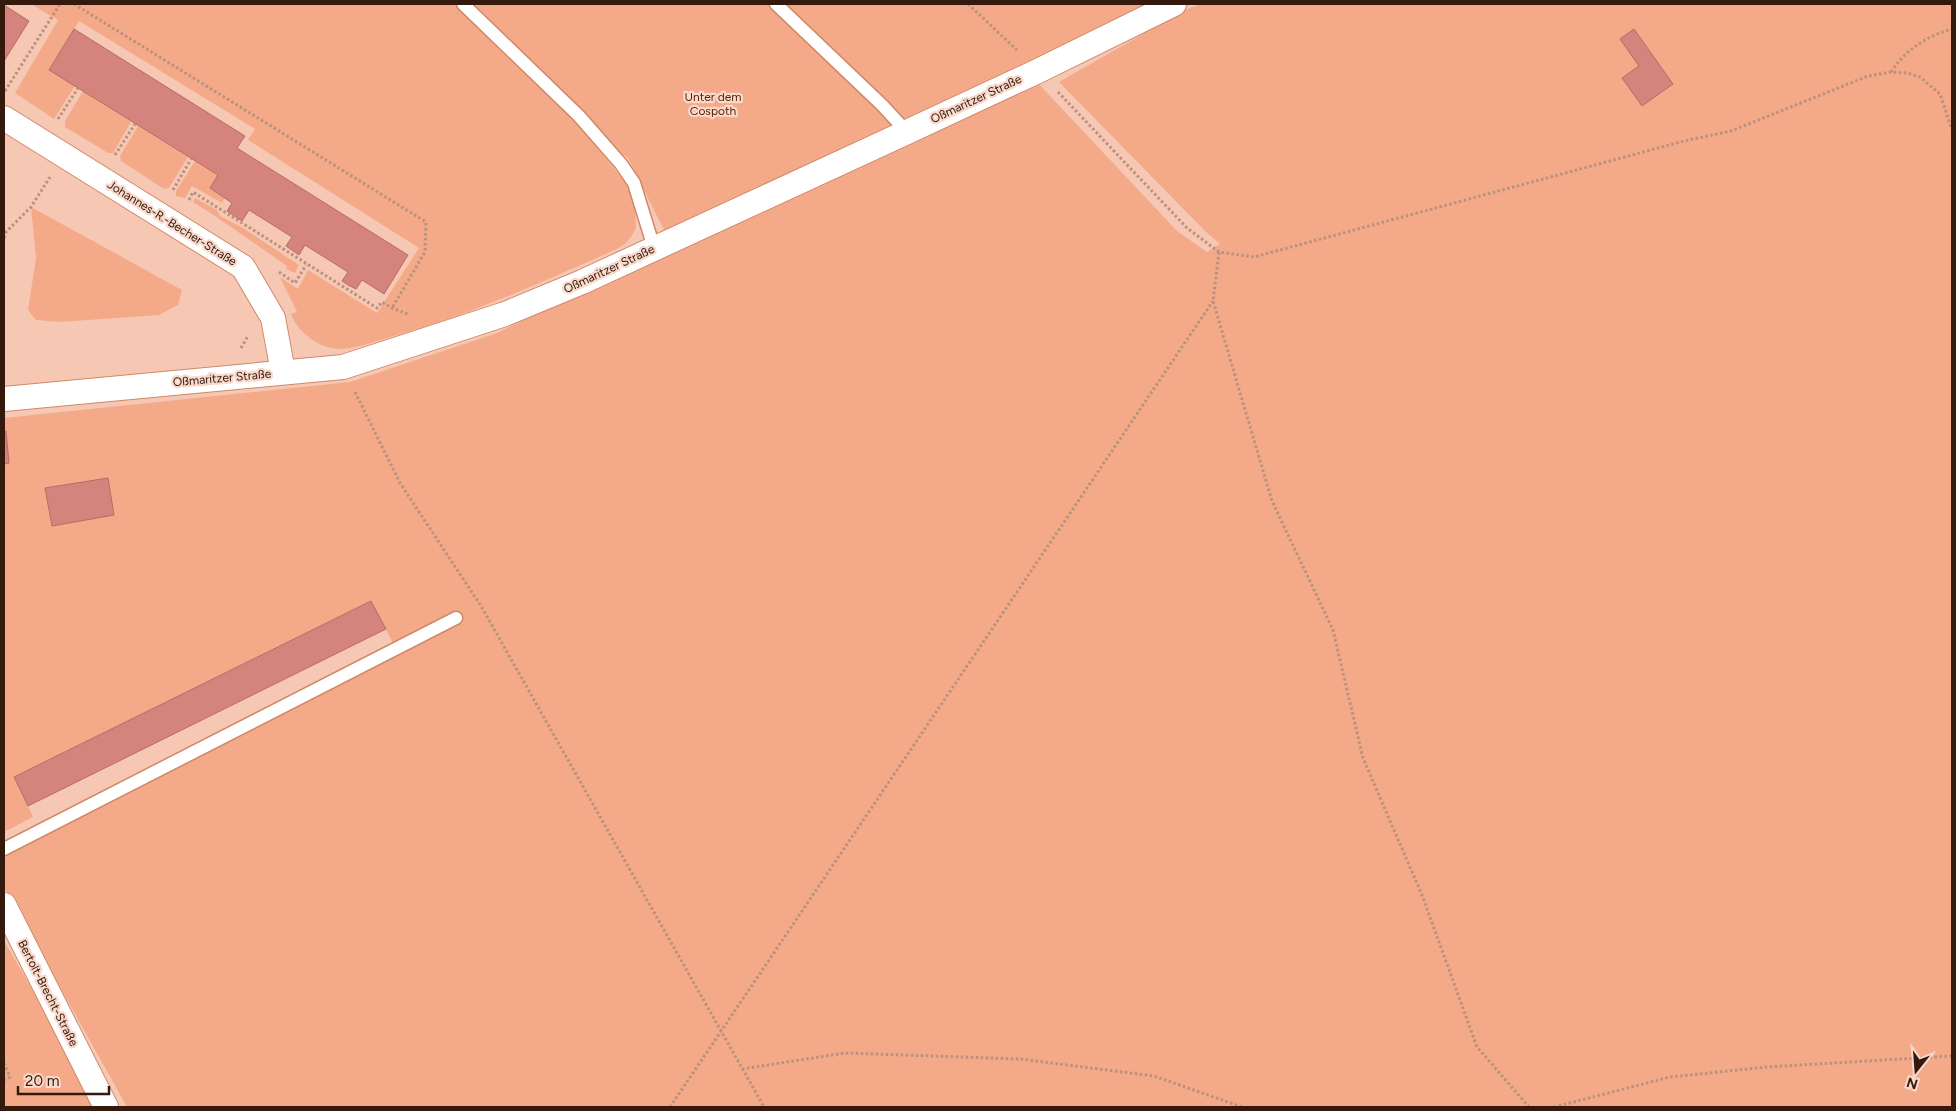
<svg xmlns="http://www.w3.org/2000/svg" width="1956" height="1111" viewBox="0 0 1956 1111" font-family="Figtree,sans-serif">
	<rect width="100%" height="100%" fill="#f6c8b3"/>
	<path fill="#f4aa89" d="M 31,4 L 1150,4 L 896,131 L 667,236 L 628,158 L 573,118 L 628,186 L 635,208 L 636,228 L 631,237 L 626,243 L 617,249 C 544,281 473,314 397,335 C 379,340 359,348 341,349 C 321,350 297,332 291,314 L 297,312 L 280,277 L 298,289 L 308,270 L 377,313 L 419,248 L 248,140 L 255,129 L 79,21 L 49,70 L 75,86 L 54,119 L 15,93 L 58,20 Z
		M 1200,4 L 1952,4 L 1952,1107 L 127,1107 L 4,887 L 4,855 L 395,647 L 371,601 L 14,777 L 33,817 L 4,832 L 4,418 L 350,382 L 497,333 L 1034,79 L 1177,231 L 1207,252 L 1220,244 L 1205,231 L 1059,82 L 1185,10 Z
		M 83,91 L 131,122 L 113,153 L 108,153 L 65,127 L 65,121 Z
		M 138,126 L 188,157 L 169,188 L 164,189 L 121,161 L 120,156 Z
		M 195,161 L 218,175 L 210,188 L 225,198 L 222,203 L 192,186 L 185,198 L 176,196 L 176,191 Z
		M 195,198 L 217,210 L 220,216 L 243,228 L 299,265 L 295,273 L 286,269 L 287,266 L 218,218 L 193,202 Z
		M 31,207 L 182,290 L 178,305 L 159,315 L 60,322 L 36,320 L 28,310 L 36,258 Z
		M 4,941 L 92,1092 L 97,1107 L 4,1107 Z"/>
	<path fill="#d4847d" stroke="#b96b65" d="M 4,5 L 29,21 L 4,61 Z
		M 74,29 L 245,136 L 237,148 L 408,255 L 384,294 L 362,280 L 356,289 L 348,285 L 342,281 L 348,272 L 305,245 L 299,255 L 286,246 L 292,237 L 249,210 L 242,221 L 227,211 L 232,203 L 210,188 L 218,175 L 49,70 Z
		M 1634,29 L 1673,84 L 1642,106 L 1622,78 L 1639,66 L 1620,39 Z
		M 6,431 L 9,463 L 4,464 L 4,432 Z
		M 108,478 L 114,515 L 52,526 L 45,488 Z
		M 371,601 L 386,629 L 28,806 L 14,777 Z"/>
	<g fill="none" stroke-linecap="round" stroke-linejoin="round">
		<g stroke="#d18867" stroke-width="15">
			<path id="lane" d="M 463,4 L 579,116 L 621,164 L 634,183 L 654,248
				M 776,4 L 882,105 L 907,132
				M 4,849 L 456,618"/>
		</g>
		<g stroke="#d18867" stroke-width="26">
			<path id="street" d="M 4,118 L 243,267 L 273,318 L 283,372
				M 4,399 L 343,367 L 505,314 L 582,282 L 907,132 L 1038,71 L 1174,4
				M 4,905 L 106,1107"/>
		</g>
		<path stroke="#b9917e" stroke-width="3" stroke-dasharray="2.5 2.5" stroke-linecap="butt" d="M 74,4 L 426,222 L 425,252 L 392,308
			M 968,4 L 1017,50
			M 1891,72 C 1905,50 1927,36 1952,29
			M 5,91 L 60,4
			M 1058,92 L 1187,228 L 1219,252 L 1254,257 L 1684,141 L 1731,131 L 1868,76 L 1891,72 L 1907,73 L 1920,77 L 1940,94 L 1952,130
			M 58,119 L 78,88
			M 115,155 L 135,124
			M 173,190 L 191,159
			M 189,200 L 193,192 L 377,308 L 382,302 L 392,308 L 410,315
			M 4,238 L 6,232 L 31,207 L 50,177
			M 1219,252 L 1213,301 L 1272,501 L 1333,630 L 1363,758 L 1422,895 L 1477,1047 L 1529,1107
			M 279,272 L 295,283 L 306,265
			M 241,348 L 248,336
			M 355,392 L 400,483 L 481,606 L 764,1107
			M 4,1063 L 10,1077 L 4,1080
			M 742,1069 L 845,1053 L 1020,1059 L 1154,1076 L 1242,1107
			M 670,1107 L 1213,301
			M 1554,1107 L 1670,1077 L 1767,1067 L 1952,1056"/>
		<use href="#lane" stroke="#fff" stroke-width="12"/>
		<use href="#street" stroke="#fff" stroke-width="24"/>
	</g>
	<g text-anchor="middle" stroke-width="4.5" stroke-linejoin="round" paint-order="stroke">
		<g font-size="12" fill="#581f00" stroke="#f8d9cb">
			<text x="713" y="101">Unter dem<tspan x="713" dy="14">Cospoth</tspan></text>
		</g>
		<g font-size="12" fill="#35190c" stroke="#f8d9cb">
			<text transform="translate(976 99) rotate(-25)" y="4">Oßmaritzer Straße</text>
			<text transform="translate(172 223) rotate(32)" y="4">Johannes-R.-Becher-Straße</text>
			<text transform="translate(609 269) rotate(-25)" y="4">Oßmaritzer Straße</text>
			<text transform="translate(222 378) rotate(-5)" y="4">Oßmaritzer Straße</text>
			<text transform="translate(48 993) rotate(63)" y="4">Bertolt-Brecht-Straße</text>
		</g>
	</g>
	<rect width="1956" height="1111" fill="none" stroke="#35190c" stroke-width="10"/>
	<g transform="translate(1916 1071) rotate(197)" stroke="#f8d9cb" stroke-width="4" paint-order="stroke">
	<path d="M0-4L9 19L0 12L-9 19Z" fill="#35190c"/>
	<text y="-8" font-size="14" font-weight="bold" text-anchor="middle" fill="#35190c">N</text>
	</g>
	<path d="M18 1086v8h91v-8" fill="none" stroke="#35190c" stroke-width="2.5"/>
	<text x="25" y="1086" font-size="15" fill="#35190c" stroke="#f8d9cb" stroke-width="4" paint-order="stroke">20 m</text>
</svg>
